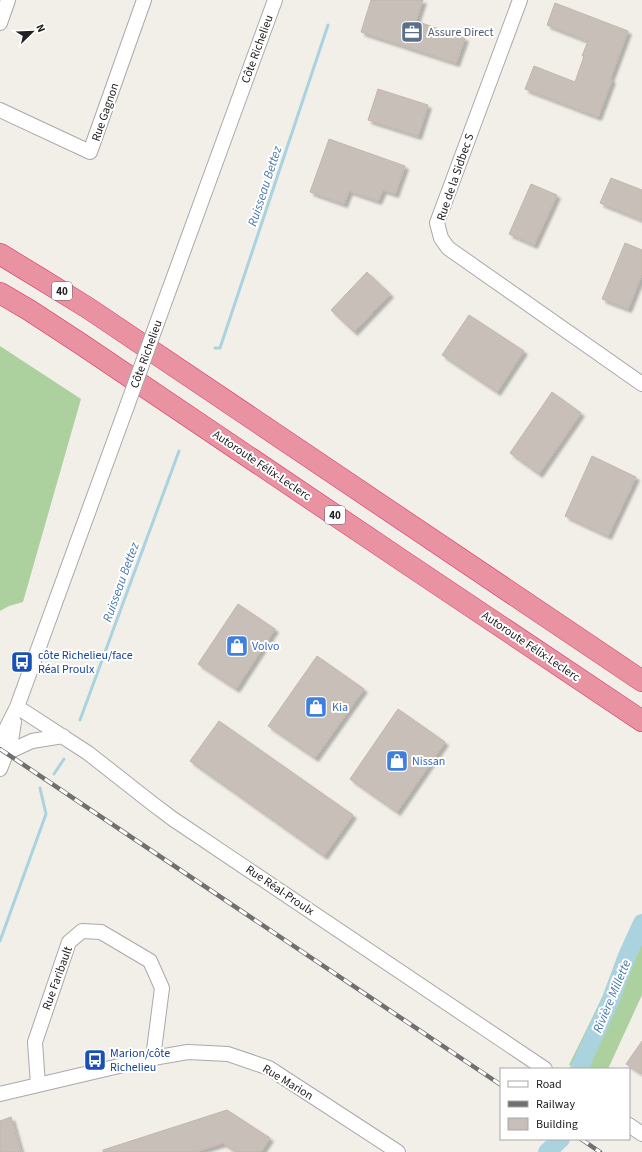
<svg xmlns="http://www.w3.org/2000/svg" width="642" height="1152" viewBox="0 0 642 1152" font-family="'Source Sans 3',sans-serif">
	<defs>
		<filter id="shadow"><feDropShadow dx="3.5" dy="3.5" stdDeviation="1" flood-color="#0004"/></filter>
	</defs>
	<rect width="100%" height="100%" fill="#f2efe9"/>
	<path fill="#add19e" d="M 0,346 L 81,399 L 23,602 L 9,606 L 0,611 Z
		M 642,916 L 642,995 L 608,1069 L 582,1069 L 569,1065 Z"/>
	<g fill="none" stroke-linecap="round" stroke-linejoin="round">
		<path stroke="#aad3df" stroke-width="3" d="M 215,348 L 220,348 L 328,25
			M 80,720 L 179,451
			M 54,774 L 64,759
			M 0,941 L 46,814 L 40,788"/>
		<path stroke="#aad3df" stroke-width="18" d="M 579,1069 L 611,999 L 627,956 L 642,923
			M 547,1152 L 561,1139"/>
	</g>
	<path fill="#c7bfb8" stroke="#c4b6ab" filter="url(#shadow)" d="M 371,0 L 423,0 L 416,21 L 465,38 L 456,63 L 361,32 Z
		M 555,3 L 628,31 L 610,79 L 612,80 L 598,117 L 525,89 L 534,66 L 575,82 L 584,56 L 582,56 L 588,41 L 547,25 Z
		M 378,89 L 428,105 L 418,136 L 368,120 Z
		M 329,139 L 405,166 L 395,194 L 383,190 L 378,201 L 349,191 L 344,204 L 310,192 Z
		M 611,178 L 642,190 L 642,220 L 600,203 Z
		M 531,184 L 557,195 L 534,245 L 509,234 Z
		M 625,243 L 642,250 L 642,274 L 628,309 L 602,299 Z
		M 367,272 L 390,294 L 354,332 L 331,310 Z
		M 469,315 L 524,351 L 497,392 L 442,355 Z
		M 552,392 L 581,413 L 539,474 L 510,453 Z
		M 592,456 L 636,477 L 608,536 L 565,516 Z
		M 238,604 L 275,629 L 236,689 L 198,664 Z
		M 317,656 L 364,689 L 315,758 L 268,726 Z
		M 398,709 L 445,742 L 397,812 L 350,779 Z
		M 219,721 L 353,815 L 324,856 L 190,761 Z
		M 642,1041 L 642,1074 L 626,1064 Z
		M 227,1110 L 270,1138 L 261,1152 L 236,1152 L 223,1143 L 195,1152 L 103,1152 L 103,1150 Z
		M 11,1117 L 21,1152 L 0,1152 L 0,1121 Z"/>
	<g fill="none" stroke-linecap="round" stroke-linejoin="round">
		<g stroke="#a9a9a9" stroke-width="16">
			<path id="minor" d="M 520,0 L 437,223 L 441,238 L 448,248 L 642,384
				M 0,23 L 8,0
				M 0,110 L 90,152 L 144,0
				M 157,323 L 275,0
				M 17,707 L 28,714 L 88,753 L 153,804 L 173,819 L 545,1069
				M 0,741 L 17,707 L 127,406
				M 6,753 L 32,741 L 63,736
				M 0,769 L 11,741 L 14,722
				M 38,1085 L 35,1042 L 69,942 L 82,931 L 101,932 L 150,961 L 162,988 L 153,1058
				M 0,1094 L 153,1058 L 188,1052 L 228,1054 L 269,1068 L 398,1152
				M 629,1125 L 642,1134"/>
		</g>
		<g stroke="#dc2a67" stroke-width="22">
			<path id="highway" d="M 0,254 L 41,279 L 88,308 L 642,681
				M 0,293 L 29,310 L 81,344 L 403,561 L 642,721"/>
		</g>
		<use href="#minor" stroke="#fff" stroke-width="14"/>
		<use href="#highway" stroke="#e892a2" stroke-width="21"/>
		<g stroke="#707070" stroke-width="4.5">
			<path id="rail" d="M 0,749 L 501,1085
				M 581,1139 L 600,1152"/>
		</g>
		<use href="#rail" stroke="#fff" stroke-width="3" stroke-dasharray="9" stroke-linecap="butt"/>
		<g stroke="#a9a9a9" stroke-width="16" stroke-linecap="butt">
			<path id="minor-bridge" d="M 127,406 L 157,323"/>
		</g>
		<use href="#minor-bridge" stroke="#fff" stroke-width="14"/>
	</g>
	<defs>
		<g id="office-square" transform="scale(1.15)"><rect x="-9" y="-9" width="18" height="18" rx="4" fill="#5c6f8a" stroke="#fff"/><path d="M-6-3h4V-5.5h4V-3h4V5H-6ZM-1-4.5V-3h2v-1.5ZM-6 0V1H6V0Z" fill="#fff"/></g>
		<g id="shop-square" transform="scale(1.15)"><rect x="-9" y="-9" width="18" height="18" rx="4" fill="#3f7fe0" stroke="#fff"/><path d="M-5-2.5h2.3a2.7 3.5 0 0 1 5.4 0H5L5.5 6h-11ZM-1.5-2.5h3a1.5 2.3 0 0 0-3 0Z" fill="#fff"/></g>
		<g id="bus-square" transform="scale(1.15)"><rect x="-9" y="-9" width="18" height="18" rx="4" fill="#1a4fb4" stroke="#fff"/><path d="M-5-6H5V4H4V6H2V4H-2V6H-4V4H-5ZM-3.5-4V0h7V-4ZM-3.5 1.2v1.5H-2V1.2ZM2 1.2v1.5H3.5V1.2Z" fill="#fff"/></g>
	</defs>
	<g fill-rule="evenodd">
		<use href="#office-square" x="412" y="32"/>
		<use href="#shop-square" x="237" y="646"/>
		<use href="#bus-square" x="22" y="662"/>
		<use href="#shop-square" x="316" y="707"/>
		<use href="#shop-square" x="397" y="761"/>
		<use href="#bus-square" x="95" y="1060"/>
	</g>
	<g text-anchor="middle" stroke-width="4" stroke-linejoin="round" paint-order="stroke">
		<g fill="#fff" stroke="#646464" stroke-width="1">
			<rect x="52" y="282" width="20" height="18" rx="3"/>
			<rect x="325" y="506" width="20" height="18" rx="3"/>
		</g>
		<g font-size="11" font-weight="bold" fill="#222">
			<text x="62" y="295">40</text>
			<text x="335" y="519">40</text>
		</g>
		<g font-size="12" fill="#4e5e75" stroke="#fff" text-anchor="start">
			<text x="428" y="36">Assure Direct</text>
		</g>
		<g font-size="12" fill="#222" stroke="#fff">
			<text transform="translate(257 49) rotate(-70)" y="4">Côte Richelieu</text>
			<text transform="translate(105 112) rotate(-71)" y="4">Rue Gagnon</text>
			<text transform="translate(455 177) rotate(-71)" y="4">Rue de la Sidbec S</text>
			<text transform="translate(146 354) rotate(-70)" y="4">Côte Richelieu</text>
			<text transform="translate(262 465) rotate(34)" y="4">Autoroute Félix-Leclerc</text>
			<text transform="translate(531 646) rotate(34)" y="4">Autoroute Félix-Leclerc</text>
			<text transform="translate(280 890) rotate(34)" y="4">Rue Réal-Proulx</text>
			<text transform="translate(57 978) rotate(-70)" y="4">Rue Faribault</text>
			<text transform="translate(288 1082) rotate(31)" y="4">Rue Marion</text>
		</g>
		<g font-size="12" fill="#366cbe" stroke="#fff" text-anchor="start">
			<text x="252" y="650">Volvo</text>
			<text x="332" y="711">Kia</text>
			<text x="412" y="765">Nissan</text>
		</g>
		<g font-size="12" fill="#164399" stroke="#fff" text-anchor="start">
			<text x="38" y="659">côte Richelieu/face<tspan x="38" dy="14">Réal Proulx</tspan></text>
			<text x="110" y="1057">Marion/côte<tspan x="110" dy="14">Richelieu</tspan></text>
		</g>
		<g font-size="13" font-style="italic" fill="#4a7aab" stroke="#fff">
			<text transform="translate(264 186) rotate(-72)" y="5">Ruisseau Bettez</text>
			<text transform="translate(120 582) rotate(-70)" y="5">Ruisseau Bettez</text>
			<text transform="translate(611 996) rotate(-67)" y="5">Rivière Millette</text>
		</g>
	</g>
	<rect x="500" y="1068" width="130" height="72" fill="#ffffff" stroke="#a7a7a7"/>
	<rect x="508" y="1081" width="20" height="6" fill="#ffffff" stroke="#a7a7a7"/>
	<text x="536" y="1088" font-size="12" fill="#222222">Road</text>
	<rect x="508" y="1101" width="20" height="6" fill="#707070" stroke="#a7a7a7"/>
	<text x="536" y="1108" font-size="12" fill="#222222">Railway</text>
	<rect x="508" y="1118" width="20" height="12" fill="#c7bfb8" stroke="#a7a7a7"/>
	<text x="536" y="1128" font-size="12" fill="#222222">Building</text>
	<g transform="translate(32 32) rotate(67)" stroke="#ffffff" stroke-width="3" paint-order="stroke">
	<path d="M0-3L7 15L0 10L-7 15Z" fill="#222222"/>
	<text y="-6" font-size="11" font-weight="bold" text-anchor="middle" fill="#222222">N</text>
	</g>
</svg>
